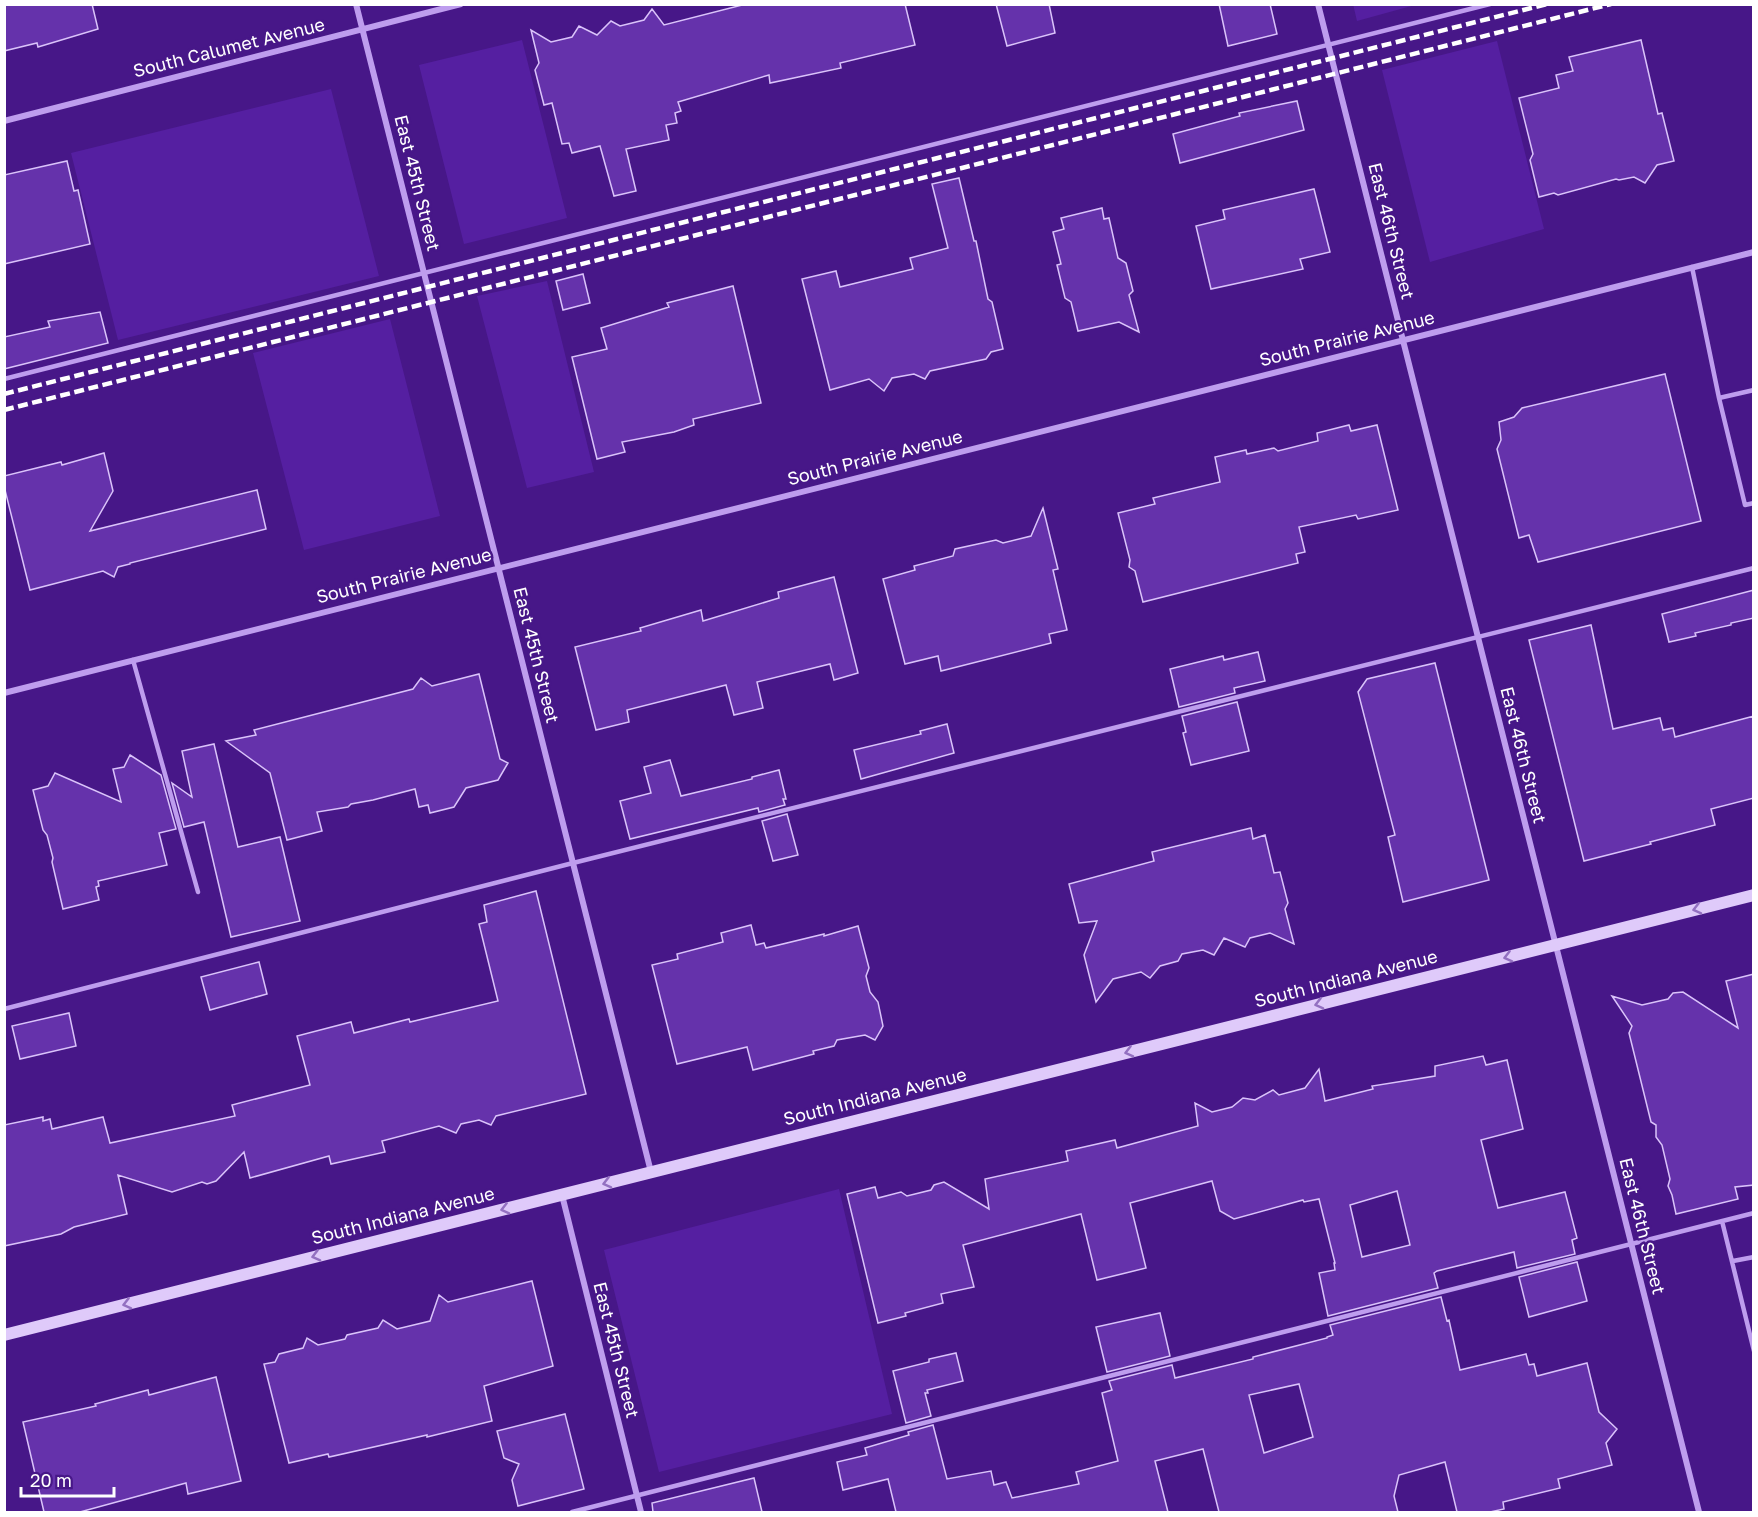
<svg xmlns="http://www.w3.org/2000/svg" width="1758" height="1517" viewBox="0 0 1758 1517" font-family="'Golos Text',sans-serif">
	<rect width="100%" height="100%" fill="#471788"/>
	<path fill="#551fa1" d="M 1353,4 L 1415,4 L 1415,5 L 1357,21 Z
		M 522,40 L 567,218 L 464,244 L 419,65 Z
		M 1497,41 L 1544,229 L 1430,262 L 1382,70 Z
		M 331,89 L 379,276 L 118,340 L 71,153 Z
		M 547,281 L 594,472 L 527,488 L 477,296 Z
		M 390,319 L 440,516 L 304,550 L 253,353 Z
		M 839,1189 L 892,1414 L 659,1472 L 604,1250 Z"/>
	<path fill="#6532ab" stroke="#dac3fa" stroke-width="1.5" fill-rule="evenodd" d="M 4,4 L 92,4 L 98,29 L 38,47 L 37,43 L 4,51 Z
		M 746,4 L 905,4 L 915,45 L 840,63 L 841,68 L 770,83 L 769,75 L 678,102 L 681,111 L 675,113 L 677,123 L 666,125 L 669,140 L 626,149 L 636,191 L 614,196 L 600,146 L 572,153 L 569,143 L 562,144 L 552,103 L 544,105 L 535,70 L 539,63 L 531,30 L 551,42 L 572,37 L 579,26 L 597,35 L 611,21 L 620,26 L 644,20 L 652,9 L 664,25 Z
		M 996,4 L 1049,4 L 1055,33 L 1007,46 Z
		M 1219,4 L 1270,4 L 1277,34 L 1228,46 Z
		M 1641,40 L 1658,114 L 1662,113 L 1674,161 L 1657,165 L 1645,183 L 1634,177 L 1619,180 L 1616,179 L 1558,195 L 1554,193 L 1539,197 L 1530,160 L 1533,154 L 1519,98 L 1559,88 L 1556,75 L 1573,71 L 1569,57 Z
		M 1297,101 L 1304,130 L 1180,163 L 1173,134 L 1240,116 L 1239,113 Z
		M 67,161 L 74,191 L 78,190 L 90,244 L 4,264 L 4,175 Z
		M 959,178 L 974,241 L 976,241 L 988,299 L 992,302 L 1003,349 L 991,352 L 986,359 L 930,371 L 925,379 L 914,374 L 892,378 L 884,391 L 869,379 L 830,390 L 802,279 L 836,271 L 840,287 L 913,269 L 910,258 L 948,248 L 932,184 Z
		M 1314,189 L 1330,252 L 1300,259 L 1303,269 L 1211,289 L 1196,226 L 1225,219 L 1223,210 Z
		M 1102,208 L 1104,219 L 1109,218 L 1118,258 L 1126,263 L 1133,291 L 1129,295 L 1139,332 L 1119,322 L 1078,331 L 1071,302 L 1065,298 L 1057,265 L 1061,264 L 1053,232 L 1064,229 L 1061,218 Z
		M 583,274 L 590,303 L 563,310 L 556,281 Z
		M 733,286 L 761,403 L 693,419 L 694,425 L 674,432 L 622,442 L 625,452 L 597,459 L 572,357 L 607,349 L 601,328 L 669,307 L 667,303 Z
		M 100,312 L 108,343 L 4,369 L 4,337 L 50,327 L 48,321 Z
		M 1665,374 L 1701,521 L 1538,562 L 1529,535 L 1519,538 L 1497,449 L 1501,440 L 1499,422 L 1514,417 L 1522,408 Z
		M 1349,425 L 1351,431 L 1377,425 L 1398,510 L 1358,519 L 1356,515 L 1299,527 L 1305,552 L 1296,554 L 1298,563 L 1143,602 L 1135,571 L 1129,567 L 1130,560 L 1118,513 L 1155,504 L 1153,498 L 1220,482 L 1215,457 L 1246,450 L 1247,454 L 1274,448 L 1278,451 L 1318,441 L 1317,433 Z
		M 104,453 L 113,491 L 90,531 L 257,490 L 266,529 L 130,563 L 130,564 L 118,567 L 114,577 L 103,571 L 30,590 L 4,486 L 4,476 L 61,462 L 62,465 Z
		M 1043,508 L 1058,569 L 1053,570 L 1067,630 L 1049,634 L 1051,643 L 941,671 L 938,656 L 905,664 L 883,579 L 915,570 L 914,566 L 953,556 L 955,549 L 996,540 L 1003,543 L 1031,536 Z
		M 834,577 L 858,673 L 834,680 L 830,664 L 757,682 L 763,708 L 734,715 L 726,685 L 627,710 L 629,722 L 596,730 L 575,647 L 641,631 L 640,628 L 701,610 L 703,621 L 779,598 L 778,592 Z
		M 1754,590 L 1754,618 L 1731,623 L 1731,625 L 1695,633 L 1696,636 L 1669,642 L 1662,614 Z
		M 1591,625 L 1613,729 L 1660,718 L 1663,730 L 1673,728 L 1675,737 L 1754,716 L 1754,798 L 1711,809 L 1715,825 L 1650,842 L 1651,844 L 1584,861 L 1529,640 Z
		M 1258,652 L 1265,681 L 1234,688 L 1235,693 L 1179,707 L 1170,669 L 1223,656 L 1224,660 Z
		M 1435,663 L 1489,880 L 1403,902 L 1388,837 L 1395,835 L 1358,692 L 1367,679 Z
		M 479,674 L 500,759 L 508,763 L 498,780 L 466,788 L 454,807 L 430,813 L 428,805 L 419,807 L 415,789 L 373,800 L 351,804 L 348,807 L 317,812 L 322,831 L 287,840 L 270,773 L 226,741 L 256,735 L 254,730 L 413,689 L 421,678 L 432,686 Z
		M 1237,702 L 1249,751 L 1191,765 L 1183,733 L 1186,732 L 1182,716 Z
		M 947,724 L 954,753 L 861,779 L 854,750 L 921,734 L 920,731 Z
		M 214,744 L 238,847 L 280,837 L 300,921 L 231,937 L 204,822 L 184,827 L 172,783 L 192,797 L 182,751 Z
		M 130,755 L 161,775 L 176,829 L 159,833 L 167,865 L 98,881 L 99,886 L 96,887 L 99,900 L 63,909 L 52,862 L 53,858 L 47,835 L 43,830 L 33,790 L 48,786 L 55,773 L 121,802 L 113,769 L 124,767 Z
		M 670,760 L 681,796 L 752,779 L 752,777 L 779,770 L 786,799 L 783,799 L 785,805 L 759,812 L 758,808 L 630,839 L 620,801 L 651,793 L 644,767 Z
		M 787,814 L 798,855 L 773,861 L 762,821 Z
		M 1251,828 L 1253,839 L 1265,835 L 1274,873 L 1280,872 L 1288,903 L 1285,909 L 1294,944 L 1270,933 L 1250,938 L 1245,947 L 1224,938 L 1214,955 L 1203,950 L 1182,954 L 1178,961 L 1160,966 L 1150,978 L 1141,972 L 1113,979 L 1096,1002 L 1084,955 L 1097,921 L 1079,923 L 1069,884 L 1154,861 L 1152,852 Z
		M 536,891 L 586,1094 L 496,1116 L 491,1125 L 479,1120 L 461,1124 L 456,1133 L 439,1126 L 382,1141 L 385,1152 L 331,1164 L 329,1156 L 250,1178 L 244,1152 L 216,1181 L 207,1184 L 202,1182 L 172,1192 L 118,1175 L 127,1214 L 74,1227 L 61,1234 L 4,1246 L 4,1125 L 43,1117 L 43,1121 L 50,1119 L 52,1129 L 103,1117 L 110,1143 L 235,1116 L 232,1105 L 310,1085 L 297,1036 L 351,1022 L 354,1033 L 409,1019 L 410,1022 L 498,1001 L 479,924 L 487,922 L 484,905 Z
		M 751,925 L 756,945 L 764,943 L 766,948 L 824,934 L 824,936 L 858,926 L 869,968 L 866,976 L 870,992 L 878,1002 L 883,1026 L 875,1040 L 865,1035 L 837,1040 L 834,1046 L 813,1051 L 814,1054 L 753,1070 L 747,1047 L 677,1064 L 652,965 L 678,959 L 677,954 L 723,942 L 721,933 Z
		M 259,962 L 267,994 L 210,1010 L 201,977 Z
		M 1754,974 L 1754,1185 L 1735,1187 L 1738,1199 L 1676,1214 L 1672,1195 L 1668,1186 L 1670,1179 L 1662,1145 L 1656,1137 L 1656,1125 L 1651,1122 L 1629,1033 L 1632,1026 L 1612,996 L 1642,1005 L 1668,999 L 1673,993 L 1683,992 L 1738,1028 L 1726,981 Z
		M 69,1013 L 76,1046 L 20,1059 L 12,1026 Z
		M 1483,1056 L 1486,1065 L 1507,1060 L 1523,1129 L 1481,1140 L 1498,1208 L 1565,1192 L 1577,1238 L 1572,1240 L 1575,1254 L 1517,1268 L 1514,1252 L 1437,1271 L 1434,1273 L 1438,1288 L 1328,1316 L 1319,1273 L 1335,1270 L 1334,1263 L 1335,1263 L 1319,1199 L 1304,1202 L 1303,1200 L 1234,1219 L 1220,1211 L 1212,1181 L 1130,1203 L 1146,1268 L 1097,1280 L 1081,1214 L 963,1245 L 974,1287 L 941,1294 L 943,1303 L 905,1313 L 906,1316 L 878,1323 L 847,1194 L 875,1187 L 878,1198 L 901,1192 L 907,1196 L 931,1190 L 934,1185 L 944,1182 L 989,1209 L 985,1179 L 1068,1161 L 1066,1151 L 1115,1140 L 1117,1148 L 1198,1126 L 1195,1103 L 1212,1112 L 1232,1107 L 1243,1098 L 1255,1100 L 1273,1090 L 1279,1095 L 1305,1088 L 1319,1069 L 1325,1101 L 1373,1089 L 1372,1086 L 1435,1076 L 1435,1066 ZM 1397,1191 L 1410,1245 L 1362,1257 L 1350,1205 Z
		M 1577,1262 L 1587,1301 L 1529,1317 L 1519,1277 Z
		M 532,1281 L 553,1366 L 484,1386 L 492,1421 L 427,1437 L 427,1435 L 329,1457 L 328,1454 L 289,1463 L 264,1364 L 275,1362 L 279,1354 L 303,1348 L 307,1338 L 318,1345 L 345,1339 L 347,1335 L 378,1328 L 383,1320 L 397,1329 L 430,1321 L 439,1295 L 448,1302 Z
		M 1441,1297 L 1447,1321 L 1449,1320 L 1460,1370 L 1526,1354 L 1529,1365 L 1534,1364 L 1537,1376 L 1587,1363 L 1599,1412 L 1617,1429 L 1606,1443 L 1612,1465 L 1558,1479 L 1560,1488 L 1503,1502 L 1504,1509 L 1490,1512 L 1457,1512 L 1445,1462 L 1399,1475 L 1394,1496 L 1398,1512 L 1219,1512 L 1203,1449 L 1155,1461 L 1168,1512 L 896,1512 L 888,1479 L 843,1490 L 837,1462 L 867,1455 L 865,1448 L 909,1435 L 908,1432 L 933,1425 L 947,1479 L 991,1471 L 994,1485 L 1006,1482 L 1012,1498 L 1079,1484 L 1076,1472 L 1118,1461 L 1102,1393 L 1112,1390 L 1109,1381 L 1172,1365 L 1175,1378 L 1253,1359 L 1253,1357 L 1327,1338 L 1327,1337 L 1333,1335 L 1330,1325 ZM 1299,1384 L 1313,1437 L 1264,1453 L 1249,1395 Z
		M 1160,1313 L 1170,1356 L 1107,1372 L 1096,1327 Z
		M 956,1353 L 963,1381 L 927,1390 L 928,1393 L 925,1393 L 931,1416 L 906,1423 L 893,1371 L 929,1362 L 929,1359 Z
		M 216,1377 L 241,1481 L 188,1494 L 186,1483 L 80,1512 L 44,1512 L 23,1422 L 96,1406 L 95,1404 L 148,1390 L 149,1395 Z
		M 565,1414 L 584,1489 L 518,1506 L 512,1480 L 519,1464 L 504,1458 L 497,1431 Z
		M 754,1478 L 762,1512 L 653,1512 L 652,1503 Z"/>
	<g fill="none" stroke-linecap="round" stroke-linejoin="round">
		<path stroke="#be9dee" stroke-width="4.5" d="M 1692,267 L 1719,398
			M 4,379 L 1490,4
			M 1754,390 L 1719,398 L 1745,505 L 1754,503
			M 133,660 L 198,892
			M 4,1009 L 573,863 L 1754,568
			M 1722,1221 L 1754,1351
			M 1733,1261 L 1754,1257
			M 572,1512 L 1754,1213"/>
		<path stroke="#be9dee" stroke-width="6" d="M 356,4 L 651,1172
			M 1318,4 L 1699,1512
			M 4,121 L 461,4
			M 4,693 L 1754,252
			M 562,1195 L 641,1512"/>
		<path stroke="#dfcafa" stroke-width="12" d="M 4,1335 L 1754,895"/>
		<path stroke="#fff" stroke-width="4.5" stroke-dasharray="10 4.5" stroke-linecap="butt" d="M 4,394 L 1547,4
			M 4,410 L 1611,4"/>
	</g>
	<defs><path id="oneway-chevron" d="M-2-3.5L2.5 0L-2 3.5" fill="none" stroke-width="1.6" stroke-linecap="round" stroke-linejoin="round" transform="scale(1.5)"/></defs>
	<g stroke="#9370c1">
		<use href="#oneway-chevron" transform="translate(1697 909) rotate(166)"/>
		<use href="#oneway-chevron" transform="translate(1508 957) rotate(166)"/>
		<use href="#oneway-chevron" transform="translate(1319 1004) rotate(166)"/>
		<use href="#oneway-chevron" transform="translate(1129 1052) rotate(166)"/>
		<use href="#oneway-chevron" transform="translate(607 1183) rotate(166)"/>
		<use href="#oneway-chevron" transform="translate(505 1209) rotate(166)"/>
		<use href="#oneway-chevron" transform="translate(316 1256) rotate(166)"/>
		<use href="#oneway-chevron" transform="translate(127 1304) rotate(166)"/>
	</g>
	<g text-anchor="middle" stroke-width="5" stroke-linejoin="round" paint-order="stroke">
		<g font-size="18" fill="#fff" stroke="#471788">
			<text transform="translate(229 48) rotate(-14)" y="6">South Calumet Avenue</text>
			<text transform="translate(417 183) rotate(76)" y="6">East 45th Street</text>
			<text transform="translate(1391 231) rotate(76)" y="6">East 46th Street</text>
			<text transform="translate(1347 339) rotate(-14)" y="6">South Prairie Avenue</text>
			<text transform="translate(875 458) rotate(-14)" y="6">South Prairie Avenue</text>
			<text transform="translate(404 576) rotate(-14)" y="6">South Prairie Avenue</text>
			<text transform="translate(536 655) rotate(76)" y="6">East 45th Street</text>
			<text transform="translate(1523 755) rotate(76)" y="6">East 46th Street</text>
			<text transform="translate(1346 979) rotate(-14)" y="6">South Indiana Avenue</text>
			<text transform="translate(875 1097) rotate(-14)" y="6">South Indiana Avenue</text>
			<text transform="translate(403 1216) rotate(-14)" y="6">South Indiana Avenue</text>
			<text transform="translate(1642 1226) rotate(76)" y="6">East 46th Street</text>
			<text transform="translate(616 1350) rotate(76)" y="6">East 45th Street</text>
		</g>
	</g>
	<rect width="1758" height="1517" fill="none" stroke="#ffffff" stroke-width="12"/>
	<path d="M21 1487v9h93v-9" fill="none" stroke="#ffffff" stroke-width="3"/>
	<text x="30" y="1487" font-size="18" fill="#ffffff" stroke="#471788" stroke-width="4.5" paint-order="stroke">20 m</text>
</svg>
